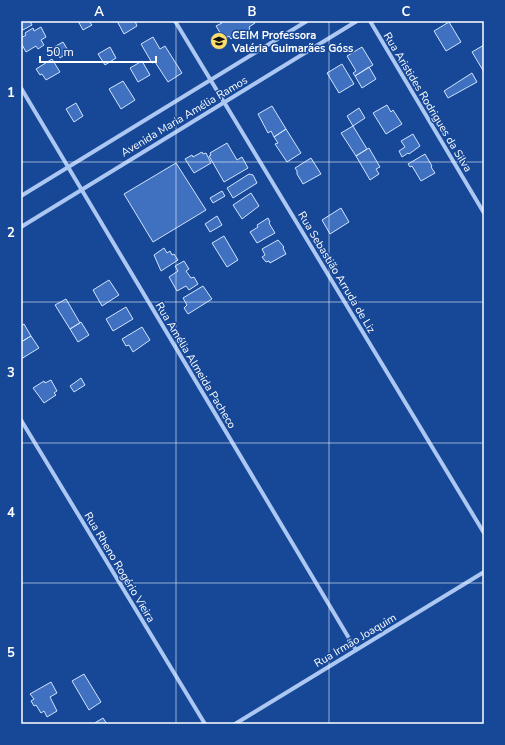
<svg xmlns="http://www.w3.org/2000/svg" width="505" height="745" viewBox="0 0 505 745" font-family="'Nunito Sans',sans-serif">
	<rect width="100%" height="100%" fill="#174898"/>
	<path fill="#4071c0" stroke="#d2e3fc" d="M 21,21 L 30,21 L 32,25 L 21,31 Z
		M 78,21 L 89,21 L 92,25 L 83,30 Z
		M 117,21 L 135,21 L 137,26 L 124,34 Z
		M 220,21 L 254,21 L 255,23 L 249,27 L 250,29 L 238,37 L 236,35 L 231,39 L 229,36 L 224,39 L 216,26 L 222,23 Z
		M 449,22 L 461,42 L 446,51 L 434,31 Z
		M 41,27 L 46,37 L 41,40 L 44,45 L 38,49 L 36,46 L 26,52 L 21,43 L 21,38 L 26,35 L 25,33 L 33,28 L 34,31 Z
		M 153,37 L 160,49 L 165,46 L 182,73 L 168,82 L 155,62 L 152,63 L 141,44 Z
		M 63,42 L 69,52 L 60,58 L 54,47 Z
		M 484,45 L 484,72 L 472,52 Z
		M 110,47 L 116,58 L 105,65 L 98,54 Z
		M 362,47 L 373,65 L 355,76 L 353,73 L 356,71 L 347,56 Z
		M 52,59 L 60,72 L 46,80 L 42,74 L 40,75 L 36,69 Z
		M 142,61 L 150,75 L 138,82 L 130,68 Z
		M 342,64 L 354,84 L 339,93 L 327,73 Z
		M 369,67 L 376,79 L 362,88 L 355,76 Z
		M 472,73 L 477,82 L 448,98 L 444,91 Z
		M 123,81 L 135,100 L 121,109 L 109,89 Z
		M 76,103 L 83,116 L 74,122 L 66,109 Z
		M 387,105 L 391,112 L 393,110 L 402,124 L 386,134 L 373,113 Z
		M 272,106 L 286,129 L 274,137 L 271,131 L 268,133 L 258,114 Z
		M 359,108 L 365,118 L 353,126 L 347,116 Z
		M 353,126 L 367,149 L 356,156 L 341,133 Z
		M 286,129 L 301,153 L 287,162 L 275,144 L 278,143 L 274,137 Z
		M 413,134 L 420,146 L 409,154 L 408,153 L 402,157 L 399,151 L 405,147 L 401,141 Z
		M 227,143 L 237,160 L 242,157 L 248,168 L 224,182 L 209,156 L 211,155 L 210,153 Z
		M 369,148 L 380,167 L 376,169 L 379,174 L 370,180 L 356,156 Z
		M 202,152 L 203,154 L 206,153 L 211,163 L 194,173 L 185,159 L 192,155 L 193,157 Z
		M 425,154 L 432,166 L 431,167 L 435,173 L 421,181 L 412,166 L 410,167 L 408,164 Z
		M 311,158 L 321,174 L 303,184 L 297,174 L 297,171 L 295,168 Z
		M 176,163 L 206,210 L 153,242 L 124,194 Z
		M 249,174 L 253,175 L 257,183 L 233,198 L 227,188 Z
		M 222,191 L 225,196 L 213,203 L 210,198 Z
		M 251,193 L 259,206 L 242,219 L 233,205 Z
		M 341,208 L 349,222 L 330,234 L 322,220 Z
		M 217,216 L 222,225 L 210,232 L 205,224 Z
		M 268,218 L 270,222 L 269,223 L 275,233 L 257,243 L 250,232 L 258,227 L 257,225 Z
		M 224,236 L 238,260 L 227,267 L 212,243 Z
		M 278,240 L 284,247 L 283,248 L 286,254 L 270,263 L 269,261 L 266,262 L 262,257 L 265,255 L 262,249 Z
		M 164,248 L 167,253 L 170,251 L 172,255 L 174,254 L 178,260 L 161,271 L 154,255 Z
		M 184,261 L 189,269 L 186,271 L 191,278 L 194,277 L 198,284 L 189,290 L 186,286 L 177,291 L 169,277 L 178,271 L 175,266 Z
		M 109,280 L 119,295 L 102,306 L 93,290 Z
		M 203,286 L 212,299 L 188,314 L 184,308 L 187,305 L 183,298 Z
		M 66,299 L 80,323 L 70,329 L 55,305 Z
		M 126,307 L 133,319 L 113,331 L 106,319 Z
		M 81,322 L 89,335 L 78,342 L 70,329 Z
		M 24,324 L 31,336 L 21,342 L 21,326 Z
		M 142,327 L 150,340 L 133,352 L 129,345 L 126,346 L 122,339 Z
		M 31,336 L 39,348 L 21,359 L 21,342 Z
		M 81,378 L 85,385 L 74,392 L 70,386 Z
		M 51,380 L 57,391 L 54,393 L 56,395 L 44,403 L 33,388 L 44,381 L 45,383 Z
		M 84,674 L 101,702 L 89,710 L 72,681 Z
		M 51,682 L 57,693 L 50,697 L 57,711 L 47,717 L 44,711 L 41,713 L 36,705 L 34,706 L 31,701 L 34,699 L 30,694 Z
		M 103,718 L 107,724 L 89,724 L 91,723 L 93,724 Z"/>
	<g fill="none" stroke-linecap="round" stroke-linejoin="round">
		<path stroke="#abc7f2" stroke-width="4" d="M 175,21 L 484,533
			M 370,21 L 484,213
			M 21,88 L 356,650
			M 21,196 L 307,21
			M 21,227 L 357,21
			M 21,420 L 205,724
			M 235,724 L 484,572"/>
	</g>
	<path fill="none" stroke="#fff" stroke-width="1" stroke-opacity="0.55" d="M 176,21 L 176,724M 329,21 L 329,724M 21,162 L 484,162M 21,302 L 484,302M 21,443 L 484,443M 21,583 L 484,583"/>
	<defs>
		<g id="school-disc" transform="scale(0.9)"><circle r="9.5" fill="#ffdd6b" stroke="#174898"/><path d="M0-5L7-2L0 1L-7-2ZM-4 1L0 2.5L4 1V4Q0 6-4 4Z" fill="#111"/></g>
	</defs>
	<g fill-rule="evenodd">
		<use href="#school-disc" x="219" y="41"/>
	</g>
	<g text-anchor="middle" stroke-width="3" stroke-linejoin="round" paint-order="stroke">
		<g font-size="11" font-weight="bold" fill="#fff" stroke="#174898" text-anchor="start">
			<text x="232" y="39">CEIM Professora<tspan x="232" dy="13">Valéria Guimarães Góss</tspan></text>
		</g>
		<g font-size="11" fill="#fff" stroke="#174898">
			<text transform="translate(428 102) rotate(59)" y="4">Rua Aristides Rodrigues da Silva</text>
			<text transform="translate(184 116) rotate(-31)" y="4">Avenida Maria Amélia Ramos</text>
			<text transform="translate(337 272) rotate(59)" y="4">Rua Sebastião Arruda de Liz</text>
			<text transform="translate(196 365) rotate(59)" y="4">Rua Amélia Almeida Pacheco</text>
			<text transform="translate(120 567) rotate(59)" y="4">Rua Rheno Rogério Vieira</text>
			<text transform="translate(355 640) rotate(-31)" y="4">Rua Irmão Joaquim</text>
		</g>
	</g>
	<rect width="505" height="745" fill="none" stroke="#174898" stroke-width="44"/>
	<path d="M40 56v6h116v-6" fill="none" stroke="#ffffff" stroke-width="2"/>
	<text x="46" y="56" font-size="12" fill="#ffffff" stroke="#174898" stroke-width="3" paint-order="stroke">50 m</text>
	<rect x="22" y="22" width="461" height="701" fill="none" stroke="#fff" stroke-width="1.5"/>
	<g font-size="13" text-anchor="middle" font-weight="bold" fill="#fff">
		<text x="99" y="16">A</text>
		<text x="252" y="16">B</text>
		<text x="406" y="16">C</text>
		<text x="11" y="97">1</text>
		<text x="11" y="237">2</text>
		<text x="11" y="377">3</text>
		<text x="11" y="517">4</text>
		<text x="11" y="657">5</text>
	</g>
</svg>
